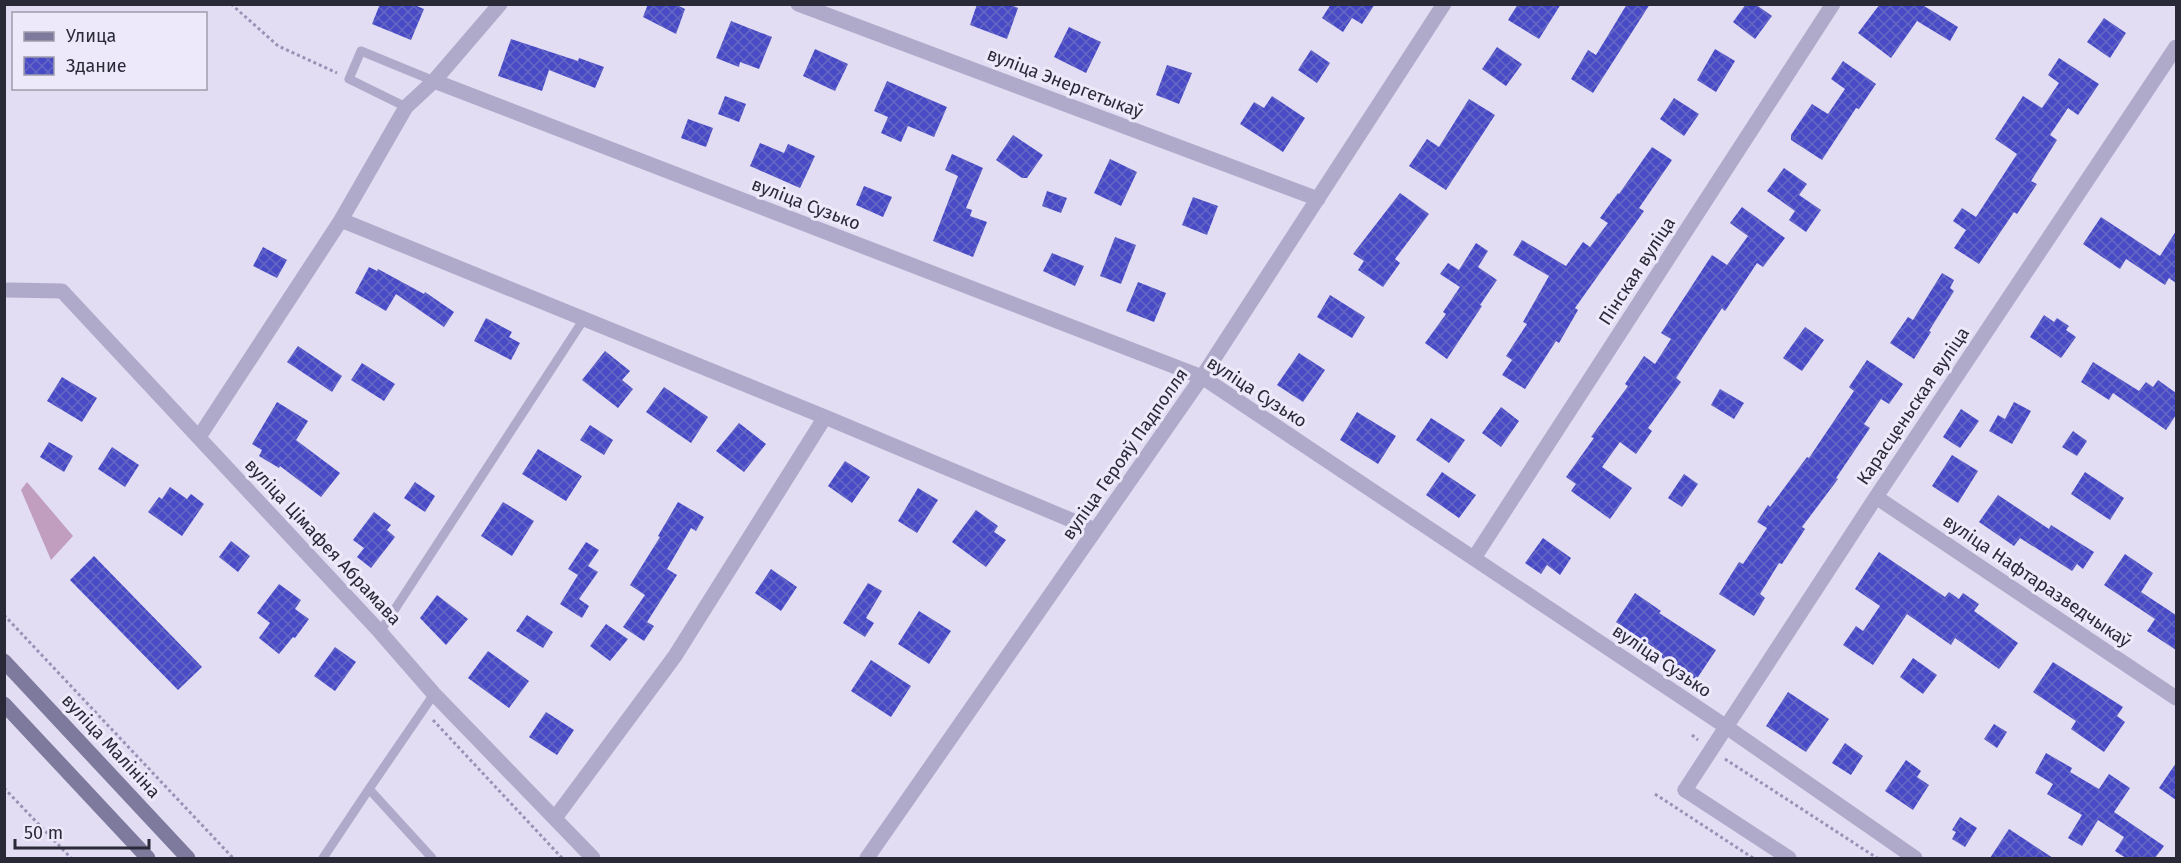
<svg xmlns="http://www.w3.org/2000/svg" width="2181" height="863" viewBox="0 0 2181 863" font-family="'Fira Sans',sans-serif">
	<defs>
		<pattern id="building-cross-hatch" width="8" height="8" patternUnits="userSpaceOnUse" patternTransform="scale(1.5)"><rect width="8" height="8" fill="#484bc5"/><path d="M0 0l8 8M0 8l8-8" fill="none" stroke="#6668c4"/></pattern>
	</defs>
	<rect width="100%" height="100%" fill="#e2ddf2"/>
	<path fill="#c19dbf" d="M 27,482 L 73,536 L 51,560 L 21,490 Z"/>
	<path fill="url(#building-cross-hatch)" d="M 380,4 L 412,4 L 424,9 L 411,40 L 372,24 Z
		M 648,4 L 675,4 L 685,9 L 676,34 L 643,17 Z
		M 977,4 L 1009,4 L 1018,8 L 1007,39 L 970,25 Z
		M 1331,4 L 1375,4 L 1362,24 L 1352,18 L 1343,32 L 1322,18 Z
		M 1518,4 L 1561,4 L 1539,39 L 1508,20 Z
		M 1627,4 L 1650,4 L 1593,93 L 1571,79 L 1588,50 L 1596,55 Z
		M 1746,4 L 1755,4 L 1772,16 L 1755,39 L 1733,22 Z
		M 1880,4 L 1921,4 L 1958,27 L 1950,41 L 1917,21 L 1891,58 L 1858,33 Z
		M 2104,18 L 2126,33 L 2110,58 L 2087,42 Z
		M 731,21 L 772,37 L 759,69 L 740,62 L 739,67 L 716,58 Z
		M 1069,27 L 1101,42 L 1086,73 L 1054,57 Z
		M 511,39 L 578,61 L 579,58 L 604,67 L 595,88 L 549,70 L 542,91 L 498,76 Z
		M 1497,47 L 1522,64 L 1506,86 L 1482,69 Z
		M 815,49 L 848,64 L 835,91 L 803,76 Z
		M 1715,49 L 1735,61 L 1716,92 L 1697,80 Z
		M 1311,50 L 1330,63 L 1317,83 L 1298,70 Z
		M 2059,58 L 2099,84 L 2078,115 L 2068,108 L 2050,135 L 2057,140 L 2031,181 L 2037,184 L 2017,214 L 2014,212 L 1979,264 L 1954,248 L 1966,230 L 1953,221 L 1962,208 L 1976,217 L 2017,154 L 1995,139 L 2023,96 L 2042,108 L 2059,83 L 2048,75 Z
		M 1843,61 L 1876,84 L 1859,109 L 1856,108 L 1822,160 L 1791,140 L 1791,135 L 1812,104 L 1828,114 L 1845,89 L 1831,79 Z
		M 1167,65 L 1192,73 L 1179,104 L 1156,95 Z
		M 887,81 L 947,107 L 934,137 L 908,126 L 901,142 L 881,133 L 888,117 L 874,111 Z
		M 725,96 L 746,104 L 739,122 L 718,114 Z
		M 1272,96 L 1305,118 L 1283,152 L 1240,124 L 1254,102 L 1264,108 Z
		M 1674,98 L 1699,114 L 1684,136 L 1660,119 Z
		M 1469,99 L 1495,115 L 1446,190 L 1409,166 L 1427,139 L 1439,147 Z
		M 688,119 L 713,128 L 706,147 L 681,138 Z
		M 1013,135 L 1043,155 L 1027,178 L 1022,178 L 996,160 Z
		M 760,143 L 784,153 L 788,144 L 815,156 L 800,188 L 750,166 Z
		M 1652,147 L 1672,160 L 1639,208 L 1644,211 L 1575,308 L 1578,310 L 1559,343 L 1556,341 L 1525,389 L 1502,375 L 1512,360 L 1506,356 L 1527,324 L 1523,322 L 1549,276 L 1513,255 L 1522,240 L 1566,266 L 1583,242 L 1590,247 L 1608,223 L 1600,218 L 1618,193 L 1619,194 Z
		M 952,154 L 983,168 L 966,208 L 972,210 L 970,216 L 987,222 L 973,257 L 933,241 L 958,176 L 945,170 Z
		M 1110,159 L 1137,172 L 1121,206 L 1094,193 Z
		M 1784,168 L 1807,184 L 1799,195 L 1821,210 L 1806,232 L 1789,220 L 1795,211 L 1767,191 Z
		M 864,186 L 892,197 L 883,217 L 856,205 Z
		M 1047,191 L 1067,198 L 1061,213 L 1042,206 Z
		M 1400,193 L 1429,214 L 1395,259 L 1400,263 L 1383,287 L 1358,270 L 1364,261 L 1353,254 Z
		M 1193,197 L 1218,206 L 1207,235 L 1182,225 Z
		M 1742,207 L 1785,238 L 1763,267 L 1757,263 L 1725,311 L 1722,308 L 1676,378 L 1681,382 L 1648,428 L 1652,431 L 1636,454 L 1620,442 L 1602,467 L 1632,488 L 1610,519 L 1571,491 L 1576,484 L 1566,477 L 1594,438 L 1591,437 L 1628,386 L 1625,384 L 1644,356 L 1655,364 L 1671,339 L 1661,333 L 1712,255 L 1727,265 L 1748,236 L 1730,223 Z
		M 2101,217 L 2160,256 L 2176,231 L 2176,283 L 2169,278 L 2165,285 L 2126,259 L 2120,269 L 2083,244 Z
		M 1115,237 L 1136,245 L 1121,284 L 1100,276 Z
		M 1476,243 L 1488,251 L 1478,267 L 1497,280 L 1480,305 L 1482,306 L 1447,359 L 1425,343 L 1446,314 L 1443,312 L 1460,287 L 1440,274 L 1448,263 L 1459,270 Z
		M 263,247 L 287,260 L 277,278 L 253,266 Z
		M 1052,253 L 1084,266 L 1075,286 L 1043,271 Z
		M 369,267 L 377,271 L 378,269 L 424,294 L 425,292 L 454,312 L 444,327 L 396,294 L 386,311 L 355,293 Z
		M 1942,273 L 1954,280 L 1950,288 L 1954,291 L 1929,331 L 1931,332 L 1914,359 L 1890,343 L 1908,317 L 1913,320 Z
		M 1138,282 L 1166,293 L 1154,322 L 1126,311 Z
		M 1330,295 L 1365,317 L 1352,338 L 1317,317 Z
		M 2044,315 L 2054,322 L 2057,318 L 2069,326 L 2066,330 L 2076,337 L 2061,358 L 2030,337 Z
		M 486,318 L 512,332 L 509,337 L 520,343 L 511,360 L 474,341 Z
		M 1805,327 L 1824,340 L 1802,371 L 1783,358 Z
		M 298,346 L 342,376 L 332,392 L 287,362 Z
		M 605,351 L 630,371 L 622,380 L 633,389 L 618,408 L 582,380 Z
		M 1299,353 L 1325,370 L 1303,402 L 1277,385 Z
		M 1867,360 L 1903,384 L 1889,404 L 1881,399 L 1864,424 L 1870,428 L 1836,478 L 1838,479 L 1802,527 L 1805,529 L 1782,564 L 1779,563 L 1760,594 L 1765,598 L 1754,616 L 1719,594 L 1739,562 L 1743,564 L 1767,528 L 1757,522 L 1768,505 L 1770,507 L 1807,457 L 1809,458 L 1854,391 L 1849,387 Z
		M 2093,362 L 2139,391 L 2146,382 L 2153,387 L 2158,380 L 2176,393 L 2176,415 L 2166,430 L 2113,393 L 2109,400 L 2081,382 Z
		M 362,363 L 395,384 L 384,401 L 351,380 Z
		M 62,377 L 97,398 L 82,422 L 47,401 Z
		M 664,387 L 708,417 L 691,443 L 646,412 Z
		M 1720,389 L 1744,403 L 1734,419 L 1711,405 Z
		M 277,402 L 308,421 L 296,440 L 340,473 L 321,497 L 280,466 L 279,468 L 259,456 L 262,450 L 252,444 Z
		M 2014,402 L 2031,411 L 2012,444 L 1989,431 L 1998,415 L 2005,419 Z
		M 1501,407 L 1519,421 L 1501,447 L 1482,433 Z
		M 1961,409 L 1979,421 L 1960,448 L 1943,437 Z
		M 1357,412 L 1396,436 L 1378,464 L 1340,440 Z
		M 1431,418 L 1465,440 L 1449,463 L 1416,440 Z
		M 739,423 L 766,444 L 744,472 L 716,451 Z
		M 590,425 L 613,440 L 604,455 L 580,440 Z
		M 2073,431 L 2087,441 L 2077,456 L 2062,447 Z
		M 49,442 L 73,456 L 64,472 L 40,457 Z
		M 112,447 L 139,465 L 125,487 L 98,469 Z
		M 538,449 L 582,476 L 566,501 L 522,474 Z
		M 1952,455 L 1978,471 L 1958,503 L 1932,486 Z
		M 845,461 L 870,477 L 852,503 L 828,486 Z
		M 1442,472 L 1476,495 L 1459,518 L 1426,495 Z
		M 2085,472 L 2124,498 L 2110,520 L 2071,494 Z
		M 1684,474 L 1698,484 L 1682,507 L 1668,498 Z
		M 415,482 L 435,496 L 425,512 L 404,498 Z
		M 170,487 L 187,499 L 191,494 L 204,504 L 182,536 L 148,512 L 159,497 L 162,499 Z
		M 918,488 L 938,500 L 917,533 L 898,521 Z
		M 1998,495 L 2049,529 L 2051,525 L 2094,552 L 2083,569 L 2077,564 L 2072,571 L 2020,538 L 2014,546 L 1979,522 Z
		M 503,502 L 534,521 L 512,556 L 481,536 Z
		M 678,502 L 704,517 L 696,531 L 691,528 L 667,569 L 677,575 L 647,622 L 654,626 L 644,641 L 623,627 L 645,595 L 630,585 L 660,537 L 658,536 Z
		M 976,510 L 998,526 L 994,532 L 1006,540 L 986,567 L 952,542 Z
		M 374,512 L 391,525 L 387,530 L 395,537 L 371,568 L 357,557 L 364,548 L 353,540 Z
		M 1543,538 L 1571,558 L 1560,575 L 1547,565 L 1541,574 L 1525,563 Z
		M 231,541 L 250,556 L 238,572 L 219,557 Z
		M 586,542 L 599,550 L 588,566 L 598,572 L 579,599 L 589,606 L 582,618 L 560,604 L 578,575 L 568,569 Z
		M 1879,552 L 1945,597 L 1949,592 L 1959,599 L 1963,593 L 1979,604 L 1974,611 L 2018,643 L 1999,669 L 1955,638 L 1951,645 L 1907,614 L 1873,665 L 1843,645 L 1856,626 L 1863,631 L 1880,606 L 1855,589 Z
		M 2125,554 L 2153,573 L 2141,592 L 2176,615 L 2176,650 L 2147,631 L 2155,619 L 2104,585 Z
		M 94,556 L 202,667 L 178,690 L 70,580 Z
		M 771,569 L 797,587 L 781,611 L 755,593 Z
		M 868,583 L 882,591 L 866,618 L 874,623 L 865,637 L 843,623 Z
		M 279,584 L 301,600 L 295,609 L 309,619 L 295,638 L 293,637 L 279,654 L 259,638 L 270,623 L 257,613 Z
		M 1635,593 L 1661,611 L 1659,613 L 1716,650 L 1696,680 L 1661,657 L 1663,654 L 1616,622 Z
		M 437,595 L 468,619 L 446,645 L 420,618 Z
		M 919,611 L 951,631 L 929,664 L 898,644 Z
		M 527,615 L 553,632 L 543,648 L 516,631 Z
		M 606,624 L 628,639 L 610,661 L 590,646 Z
		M 335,647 L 356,662 L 335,691 L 314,676 Z
		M 488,651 L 529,681 L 509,708 L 468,678 Z
		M 1913,658 L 1937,675 L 1923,694 L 1900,677 Z
		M 871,660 L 911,686 L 891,717 L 851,691 Z
		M 2053,662 L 2123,707 L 2117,716 L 2125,722 L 2104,752 L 2071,729 L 2076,721 L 2033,692 Z
		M 1788,692 L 1829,719 L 1806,752 L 1766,726 Z
		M 546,712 L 574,730 L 557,755 L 529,737 Z
		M 1994,724 L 2007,732 L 1997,748 L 1984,739 Z
		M 1845,743 L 1863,756 L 1851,775 L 1832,763 Z
		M 2046,753 L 2072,768 L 2070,772 L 2099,789 L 2109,774 L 2130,788 L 2114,812 L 2164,846 L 2155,858 L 2126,858 L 2115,851 L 2124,837 L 2098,820 L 2082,846 L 2068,838 L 2082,815 L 2047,794 L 2053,784 L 2035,773 Z
		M 1906,760 L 1921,771 L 1917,777 L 1929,785 L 1913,810 L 1885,791 Z
		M 2176,763 L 2176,800 L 2159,788 Z
		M 1960,817 L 1977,828 L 1965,847 L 1952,839 L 1956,832 L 1952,830 Z
		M 2009,829 L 2053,858 L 1990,858 Z"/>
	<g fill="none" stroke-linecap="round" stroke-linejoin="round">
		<path stroke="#9893b6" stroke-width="3" stroke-dasharray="3 3" stroke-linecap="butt" d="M 231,4 L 278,46 L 337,73
			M 4,615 L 233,858
			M 433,720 L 562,858
			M 1692,735 L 1698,740
			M 1725,759 L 1877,858
			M 4,788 L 71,858
			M 1655,794 L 1753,858"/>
		<path stroke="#afa9ca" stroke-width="9" d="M 406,107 L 349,79 L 361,51 L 434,81
			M 380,632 L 584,319
			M 369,789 L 432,858
			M 323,858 L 369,789 L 434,694"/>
		<path stroke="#afa9ca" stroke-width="15" d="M 798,4 L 1318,199
			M 434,81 L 1202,377 L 1725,726 L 1915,858
			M 341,220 L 825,417 L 1095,530
			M 8,290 L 62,291 L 380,632 L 434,694 L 593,858
			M 199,437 L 341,220 L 406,107 L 434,81 L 500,4
			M 1876,497 L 2176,698
			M 1474,558 L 1833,4
			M 1685,790 L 1876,497 L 2176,47
			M 555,818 L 675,656 L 825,417
			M 867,858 L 1202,377 L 1444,4"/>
		<path stroke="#afa9ca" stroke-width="15" d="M 1685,790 L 1789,858"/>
		<path stroke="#7d7a9e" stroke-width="15" d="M 4,661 L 188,858
			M 4,704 L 148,858"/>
	</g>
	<g text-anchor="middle" stroke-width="6" stroke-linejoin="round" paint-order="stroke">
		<g font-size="18" fill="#292937" stroke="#eee9fa">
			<text transform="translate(1065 83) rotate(21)" y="6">вуліца Энергетыкаў</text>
			<text transform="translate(806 204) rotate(21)" y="6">вуліца Сузько</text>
			<text transform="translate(1637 271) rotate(-57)" y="6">Пінская вуліца</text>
			<text transform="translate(1257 392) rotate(33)" y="6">вуліца Сузько</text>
			<text transform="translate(1913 406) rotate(-56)" y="6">Карасценьская вуліца</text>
			<text transform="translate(1125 454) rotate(-55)" y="6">вуліца Герояў Падполля</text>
			<text transform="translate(323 542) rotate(47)" y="6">вуліца Цімафея Абрамава</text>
			<text transform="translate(2037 581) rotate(34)" y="6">вуліца Нафтаразведчыкаў</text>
			<text transform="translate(1662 661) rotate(34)" y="6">вуліца Сузько</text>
			<text transform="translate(111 746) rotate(47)" y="6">вуліца Малініна</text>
		</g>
	</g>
	<rect width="2181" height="863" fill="none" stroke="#292937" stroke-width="12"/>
	<rect x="12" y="12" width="195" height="78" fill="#eee9fa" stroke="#9f9cac" stroke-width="1.5"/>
	<rect x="24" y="32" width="30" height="9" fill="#7d7a9e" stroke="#9f9cac" stroke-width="1.5"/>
	<text x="66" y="42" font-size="18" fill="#292937">Улица</text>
	<rect x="24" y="57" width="30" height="18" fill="url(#building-cross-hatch)" stroke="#9f9cac" stroke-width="1.5"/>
	<text x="66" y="72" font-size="18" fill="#292937">Здание</text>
	<path d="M15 839v9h134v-9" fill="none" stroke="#292937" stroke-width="3"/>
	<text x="24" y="839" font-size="18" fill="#292937" stroke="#eee9fa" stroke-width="4.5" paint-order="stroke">50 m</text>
</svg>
